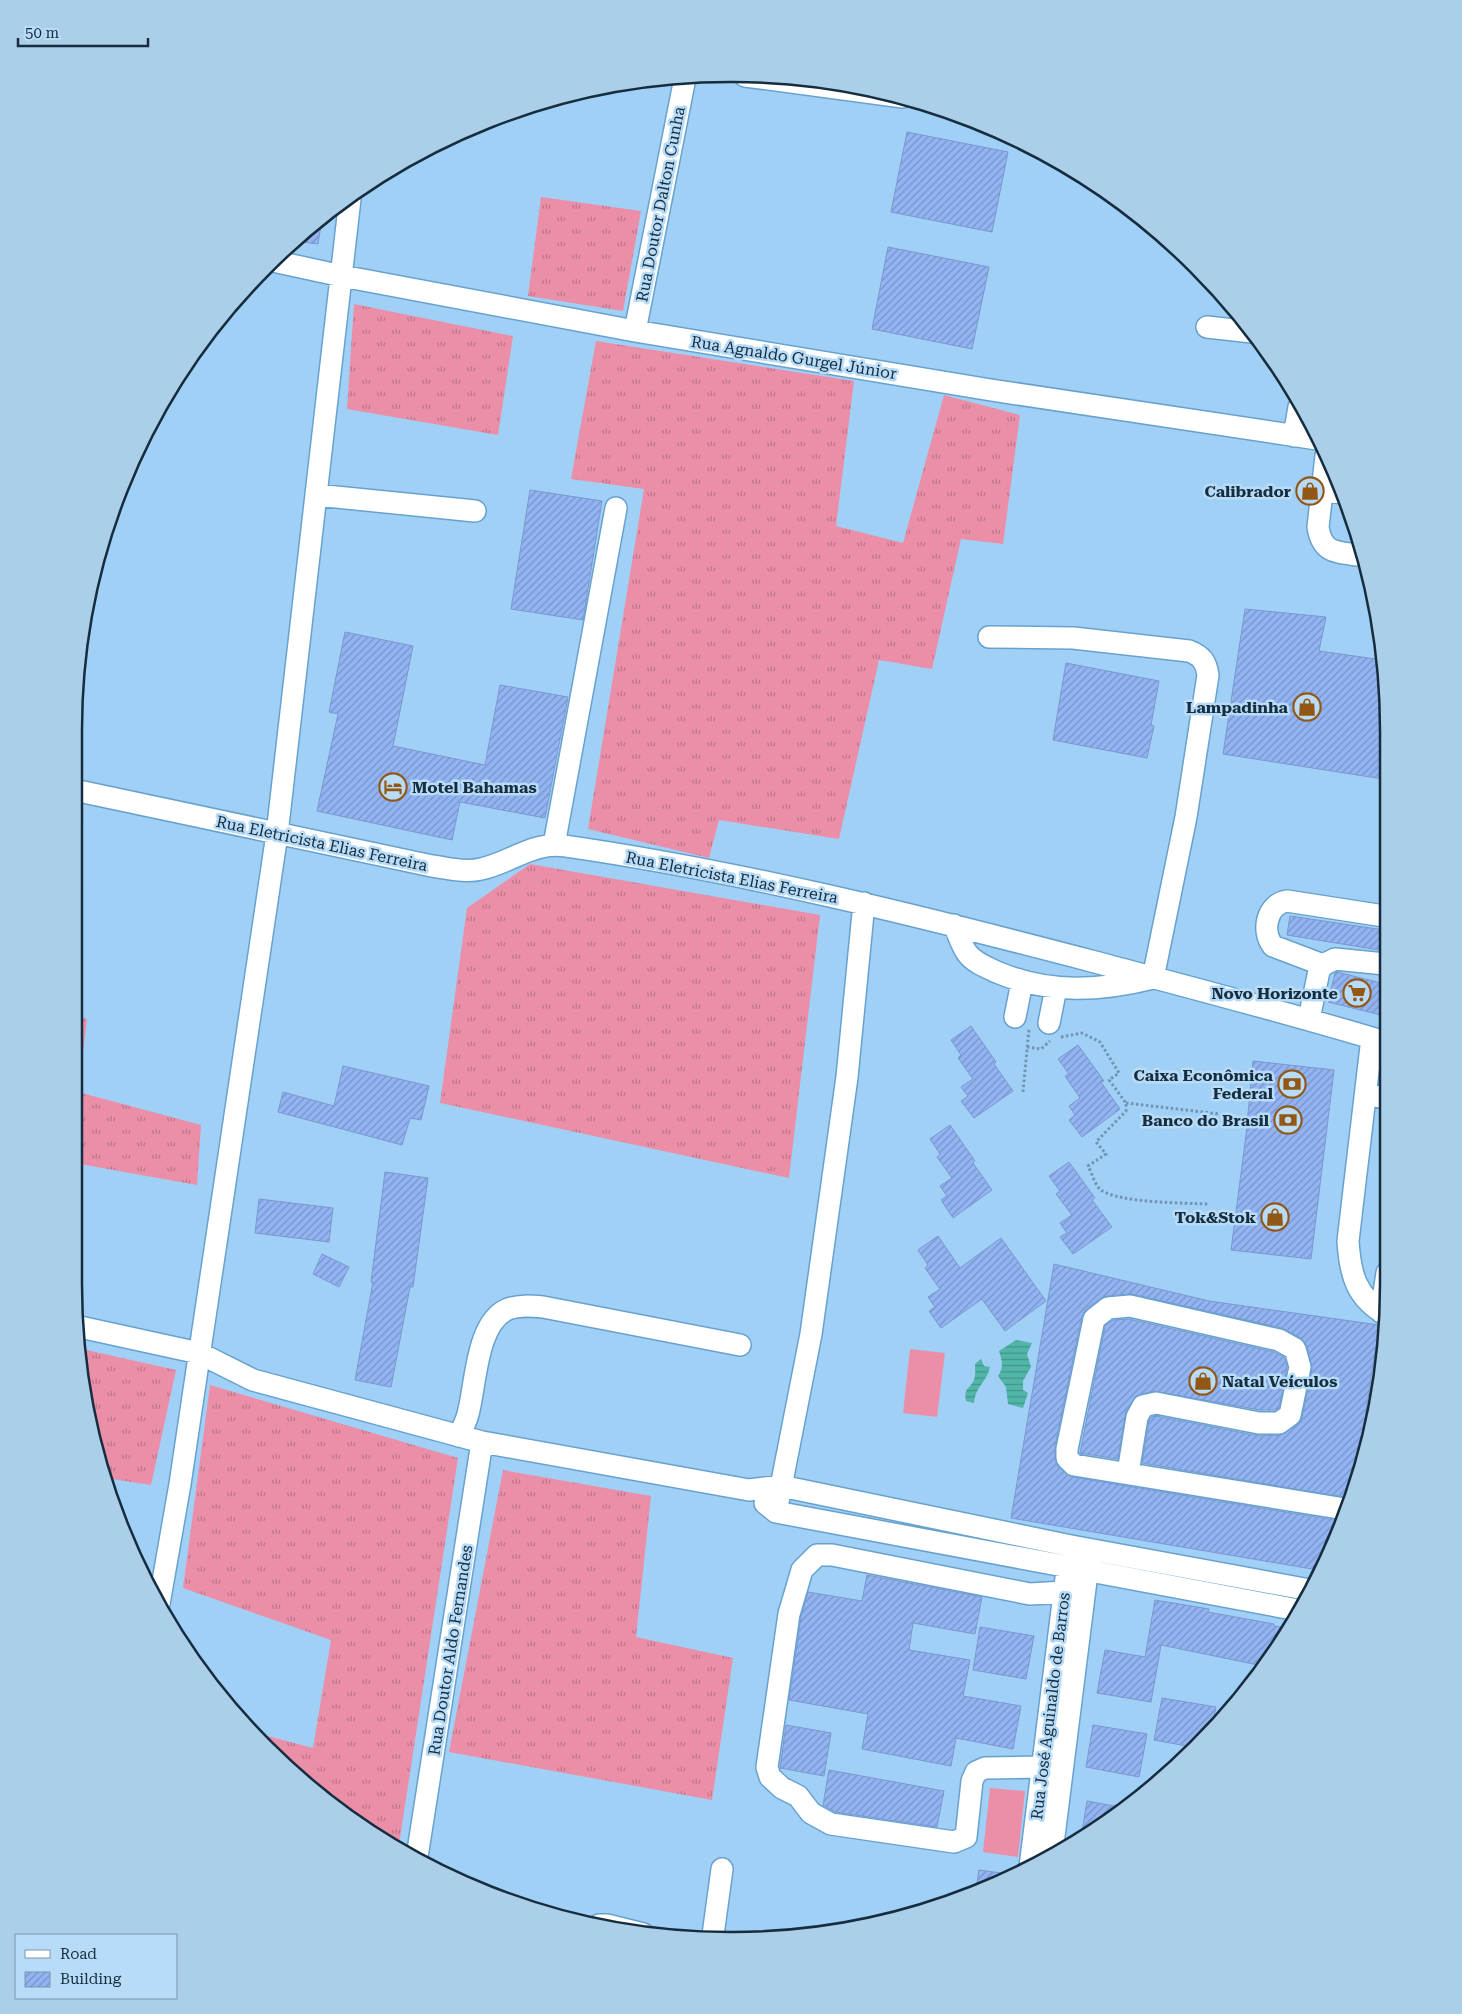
<svg xmlns="http://www.w3.org/2000/svg" width="1462" height="2014" viewBox="0 0 1462 2014" font-family="'Roboto Serif',serif">
	<defs>
		<pattern id="grass-tufts" width="24" height="20" patternUnits="userSpaceOnUse" patternTransform="scale(1.25)"><rect width="24" height="20" fill="#eb8fa8"/><path d="M3 7l-1-3M5 7V3M7 7l1-3M15 17l-1-3M17 17v-4M19 17l1-3" fill="none" stroke="#bd758a"/></pattern>
		<pattern id="water-rules" width="6" height="5" patternUnits="userSpaceOnUse" patternTransform="scale(1.25)"><rect width="6" height="5" fill="#51b6a7"/><path d="M0 2.5h6" fill="none" stroke="#429489"/></pattern>
		<pattern id="building-hatch" width="6" height="6" patternUnits="userSpaceOnUse" patternTransform="scale(1.25)"><rect width="6" height="6" fill="#93b4f3"/><path d="M-1 1l2-2M0 6l6-6M5 7l2-2" fill="none" stroke="#7793c6"/></pattern>
	</defs>
	<rect width="100%" height="100%" fill="#a1d0f6"/>
	<path fill="url(#grass-tufts)" d="M 541,197 L 641,211 L 623,311 L 528,296 Z
		M 354,304 L 513,336 L 498,435 L 347,409 Z
		M 596,341 L 854,381 L 836,526 L 903,543 L 944,395 L 1020,415 L 1003,544 L 961,539 L 932,669 L 879,660 L 839,839 L 719,820 L 709,858 L 588,829 L 644,489 L 571,479 Z
		M 530,864 L 820,915 L 789,1178 L 440,1103 L 467,908 Z
		M 74,1016 L 87,1019 L 78,1092 L 201,1125 L 197,1185 L 74,1163 Z
		M 82,1349 L 176,1370 L 151,1485 L 105,1478 L 96,1453 Z
		M 210,1385 L 458,1458 L 399,1845 L 297,1777 L 260,1734 L 313,1748 L 331,1640 L 183,1588 Z
		M 503,1470 L 651,1496 L 636,1637 L 733,1658 L 712,1800 L 449,1752 Z"/>
	<path fill="#eb8fa8" d="M 910,1349 L 945,1353 L 937,1417 L 903,1413 Z
		M 990,1788 L 1025,1791 L 1018,1857 L 983,1852 Z"/>
	<path fill="url(#water-rules)" d="M 1016,1340 L 1032,1343 L 1027,1354 L 1031,1367 L 1023,1381 L 1023,1390 L 1028,1393 L 1023,1408 L 1008,1404 L 1006,1387 L 998,1376 C 1004,1368 1002,1360 999,1351 Z
		M 981,1359 L 984,1366 L 990,1367 C 987,1382 976,1385 974,1403 L 966,1401 C 964,1389 967,1391 973,1382 C 976,1377 975,1370 975,1364 Z"/>
	<path fill="url(#building-hatch)" stroke="#7a98d0" d="M 907,132 L 1008,152 L 992,232 L 891,212 Z
		M 322,219 L 318,244 L 294,241 L 298,237 Z
		M 888,247 L 989,267 L 972,349 L 872,329 Z
		M 530,490 L 602,501 L 583,620 L 511,609 Z
		M 1245,609 L 1326,617 L 1319,651 L 1383,660 L 1383,779 L 1223,754 Z
		M 345,632 L 413,646 L 393,746 L 485,765 L 500,685 L 568,697 L 545,818 L 460,802 L 452,840 L 317,811 L 338,714 L 329,712 Z
		M 1066,663 L 1159,681 L 1151,725 L 1154,726 L 1147,758 L 1053,740 Z
		M 1290,916 L 1384,930 L 1385,951 L 1287,935 Z
		M 1337,972 L 1385,984 L 1385,1016 L 1328,1002 L 1335,973 Z
		M 971,1026 L 996,1062 L 994,1064 L 1013,1091 L 974,1118 L 961,1101 L 968,1096 L 961,1087 L 973,1079 L 958,1058 L 961,1055 L 951,1040 Z
		M 1078,1045 L 1104,1081 L 1101,1082 L 1120,1109 L 1082,1137 L 1069,1120 L 1075,1115 L 1069,1106 L 1080,1098 L 1065,1076 L 1069,1074 L 1058,1059 Z
		M 1253,1061 L 1334,1070 L 1311,1259 L 1231,1250 L 1246,1135 Z
		M 343,1066 L 429,1086 L 421,1120 L 410,1118 L 402,1145 L 278,1112 L 283,1092 L 334,1106 Z
		M 950,1125 L 975,1161 L 973,1163 L 992,1190 L 953,1218 L 941,1200 L 947,1196 L 940,1186 L 952,1178 L 937,1157 L 940,1154 L 930,1139 Z
		M 1069,1162 L 1095,1198 L 1092,1200 L 1112,1227 L 1073,1254 L 1060,1237 L 1067,1233 L 1060,1223 L 1072,1215 L 1056,1194 L 1060,1191 L 1049,1176 Z
		M 385,1172 L 428,1178 L 413,1287 L 410,1287 L 391,1387 L 355,1380 L 373,1282 L 371,1282 Z
		M 259,1199 L 333,1208 L 329,1242 L 255,1233 Z
		M 938,1236 L 960,1268 L 1001,1238 L 1046,1301 L 1005,1331 L 982,1299 L 941,1328 L 929,1311 L 935,1307 L 928,1297 L 940,1289 L 925,1268 L 928,1265 L 918,1250 Z
		M 322,1254 L 349,1267 L 339,1287 L 313,1274 Z
		M 1054,1264 L 1209,1301 L 1379,1325 L 1356,1478 L 1349,1498 L 1142,1463 L 1149,1421 L 1151,1417 L 1156,1416 L 1259,1436 L 1280,1435 L 1297,1425 L 1302,1418 L 1312,1369 L 1307,1346 L 1301,1338 L 1282,1328 L 1132,1294 L 1107,1296 L 1101,1298 L 1086,1309 L 1082,1316 L 1055,1446 L 1055,1458 L 1058,1467 L 1072,1477 L 1340,1521 L 1324,1563 L 1312,1569 L 1011,1518 Z
		M 1129,1319 L 1274,1352 L 1284,1357 L 1287,1367 L 1279,1408 L 1275,1410 L 1260,1410 L 1153,1391 L 1136,1396 L 1126,1411 L 1118,1459 L 1080,1453 L 1105,1326 L 1113,1320 Z
		M 867,1575 L 982,1597 L 975,1634 L 913,1623 L 909,1650 L 970,1660 L 963,1696 L 1021,1706 L 1013,1749 L 956,1738 L 951,1766 L 862,1749 L 868,1714 L 789,1700 L 801,1617 L 808,1592 L 862,1601 Z
		M 1155,1600 L 1209,1609 L 1208,1612 L 1274,1624 L 1274,1626 L 1287,1628 L 1263,1666 L 1161,1645 L 1151,1702 L 1097,1693 L 1105,1650 L 1145,1657 Z
		M 980,1627 L 1034,1636 L 1026,1679 L 973,1670 Z
		M 1162,1698 L 1216,1707 L 1212,1726 L 1192,1747 L 1154,1740 Z
		M 786,1725 L 831,1733 L 824,1776 L 780,1768 Z
		M 1093,1725 L 1147,1734 L 1139,1777 L 1086,1767 Z
		M 829,1770 L 944,1791 L 937,1827 L 835,1812 L 823,1805 Z
		M 1087,1801 L 1120,1807 L 1082,1832 Z
		M 979,1870 L 1016,1875 L 976,1890 Z"/>
	<g fill="none" stroke-linecap="round" stroke-linejoin="round">
		<g stroke="#67a2cf" stroke-width="24">
			<path id="minor" d="M 745,76 L 903,97
				M 273,261 L 342,276 L 635,331 L 991,390 L 1317,439
				M 1207,327 L 1252,332
				M 635,331 L 685,78
				M 1294,436 L 1299,407
				M 1326,456 L 1318,527 C 1322,553 1336,552 1358,555
				M 1322,490 L 1342,493
				M 316,495 L 475,511
				M 74,790 L 432,866 C 448,868 465,873 481,869 C 510,863 534,841 565,846 C 745,872 920,916 1095,962 C 1192,988 1289,1013 1385,1042
				M 554,845 L 616,508
				M 954,925 C 958,933 961,945 967,953 C 974,963 988,968 999,973 C 1050,994 1101,991 1153,978 L 1186,817 L 1208,675 C 1206,662 1202,656 1189,651 L 1073,638 L 989,637
				M 1323,965 L 1273,946 C 1261,931 1267,904 1287,901 L 1384,916
				M 1015,1017 L 1022,982
				M 1309,1019 L 1319,971 L 1323,965 L 1335,959 L 1385,964
				M 1049,1023 L 1056,988
				M 1372,1038 L 1348,1241 C 1350,1274 1356,1298 1387,1315
				M 1366,1094 L 1385,1098
				M 1381,1312 L 1387,1273
				M 80,1327 L 199,1353 L 253,1380 L 482,1442 L 749,1490 L 781,1486 L 1071,1546 L 1310,1590
				M 459,1436 C 462,1429 466,1422 468,1414 C 476,1385 476,1322 508,1309 C 519,1305 531,1306 543,1307 L 740,1345
				M 1128,1473 L 1137,1417 L 1143,1406 L 1156,1403 L 1259,1423 L 1279,1423 L 1290,1415 L 1300,1367 L 1295,1349 L 1279,1340 L 1130,1306 L 1108,1308 L 1094,1319 L 1067,1449 L 1067,1458 L 1074,1465 L 1345,1509
				M 765,1503 L 776,1512 L 1298,1610
				M 776,1512 L 811,1334 L 847,1077 L 864,903
				M 159,1604 L 180,1484 L 277,834 L 350,199
				M 1042,1767 L 985,1768 L 976,1772 L 972,1781 L 966,1837 L 954,1842 L 831,1824 L 811,1813 L 798,1796 L 782,1788 L 770,1777 L 767,1767 L 789,1614 L 802,1570 L 817,1555 L 832,1555 L 1030,1594 L 1064,1592
				M 1052,1852 L 1089,1557
				M 417,1857 L 482,1442
				M 1030,1867 L 1066,1578
				M 599,1925 L 607,1925 L 643,1934
				M 713,1935 L 722,1869"/>
		</g>
		<path stroke="#6f95b4" stroke-width="3" stroke-dasharray="2.5 2.5" stroke-linecap="butt" d="M 1061,1037 L 1082,1033 L 1100,1042 L 1119,1073 L 1109,1080 L 1126,1103 L 1126,1111 L 1096,1142 L 1106,1154 L 1088,1166 C 1092,1173 1095,1186 1101,1190 C 1119,1203 1185,1203 1208,1204
			M 1027,1047 L 1041,1049 L 1050,1041
			M 1023,1092 L 1029,1029
			M 1126,1103 L 1220,1114"/>
		<use href="#minor" stroke="#fff" stroke-width="21"/>
	</g>
	<defs>
		<g id="shop-ring" transform="scale(1.4375)"><circle r="9.5" fill="#b8dcf8" stroke="#925715" stroke-width="1.5"/><path d="M-5-2.5h2.3a2.7 3.5 0 0 1 5.4 0H5L5.5 6h-11ZM-1.5-2.5h3a1.5 2.3 0 0 0-3 0Z" fill="#925715"/></g>
		<g id="hotel-ring" transform="scale(1.4375)"><circle r="9.5" fill="#b8dcf8" stroke="#925715" stroke-width="1.5"/><path d="M-6-4.5h1.5V1H6V5H4.5V3h-9V5H-6ZM-4 0a1.8 1.8 0 1 1 3.6 0ZM.5 0V-2.5h3Q6-2.5 6 0Z" fill="#925715"/></g>
		<g id="supermarket-ring" transform="scale(1.4375)"><circle r="9.5" fill="#b8dcf8" stroke="#925715" stroke-width="1.5"/><path d="M-6-5.5h2.5l.6 2H6L4.5 2H-2.5L-4.4-4H-6ZM-1.5 3.2a1.3 1.3 0 1 0 .1 0ZM3 3.2a1.3 1.3 0 1 0 .1 0Z" fill="#925715"/></g>
		<g id="bank-ring" transform="scale(1.4375)"><circle r="9.5" fill="#b8dcf8" stroke="#925715" stroke-width="1.5"/><path d="M-6-4H6V4H-6ZM0-2.3a2.3 2.3 0 1 0 0 4.6a2.3 2.3 0 1 0 0-4.6Z" fill="#925715"/></g>
	</defs>
	<g fill-rule="evenodd">
		<use href="#shop-ring" x="1310" y="491"/>
		<use href="#shop-ring" x="1307" y="707"/>
		<use href="#hotel-ring" x="393" y="787"/>
		<use href="#supermarket-ring" x="1357" y="993"/>
		<use href="#bank-ring" x="1292" y="1084"/>
		<use href="#bank-ring" x="1288" y="1120"/>
		<use href="#shop-ring" x="1275" y="1217"/>
		<use href="#shop-ring" x="1203" y="1381"/>
	</g>
	<g text-anchor="middle" stroke-width="5" stroke-linejoin="round" paint-order="stroke">
		<g font-size="16" fill="#152d3f" stroke="#b8dcf8">
			<text transform="translate(660 204) rotate(-79)" y="6">Rua Doutor Dalton Cunha</text>
			<text transform="translate(794 357) rotate(9)" y="6">Rua Agnaldo Gurgel Júnior</text>
			<text transform="translate(322 843) rotate(12)" y="6">Rua Eletricista Elias Ferreira</text>
			<text transform="translate(732 877) rotate(11)" y="6">Rua Eletricista Elias Ferreira</text>
			<text transform="translate(450 1650) rotate(-81)" y="6">Rua Doutor Aldo Fernandes</text>
			<text transform="translate(1050 1706) rotate(-83)" y="6">Rua José Aguinaldo de Barros</text>
		</g>
		<g font-size="16" font-weight="bold" fill="#152d3f" stroke="#b8dcf8" text-anchor="end">
			<text x="1291" y="497">Calibrador</text>
			<text x="1288" y="713">Lampadinha</text>
			<text x="412" y="793" text-anchor="start">Motel Bahamas</text>
			<text x="1338" y="999">Novo Horizonte</text>
			<text x="1273" y="1081">Caixa Econômica<tspan x="1273" dy="18">Federal</tspan></text>
			<text x="1269" y="1126">Banco do Brasil</text>
			<text x="1256" y="1223">Tok&amp;Stok</text>
			<text x="1222" y="1387" text-anchor="start">Natal Veículos</text>
		</g>
	</g>
	<path d="M0 0H1462V2014H0ZM730 82H732A648 648 0 0 1 1380 730V1284A648 648 0 0 1 732 1932H730A648 648 0 0 1 82 1284V730A648 648 0 0 1 730 82Z" fill="#abcee9" fill-rule="evenodd"/>
	<path fill="none" stroke="#152d3f" stroke-width="2.5" d="M730 82H732A648 648 0 0 1 1380 730V1284A648 648 0 0 1 732 1932H730A648 648 0 0 1 82 1284V730A648 648 0 0 1 730 82Z"/>
	<rect x="15" y="1934" width="162" height="65" fill="#b8dcf8" stroke="#7796ae"/>
	<rect x="25" y="1950" width="25" height="8" fill="#ffffff" stroke="#7796ae"/>
	<text x="60" y="1959" font-size="15" fill="#152d3f">Road</text>
	<rect x="25" y="1972" width="25" height="15" fill="url(#building-hatch)" stroke="#7796ae"/>
	<text x="60" y="1984" font-size="15" fill="#152d3f">Building</text>
	<path d="M18 38v8h130v-8" fill="none" stroke="#152d3f" stroke-width="2.5"/>
	<text x="25" y="38" font-size="15" fill="#152d3f" stroke="#b8dcf8" stroke-width="4" paint-order="stroke">50 m</text>
</svg>
